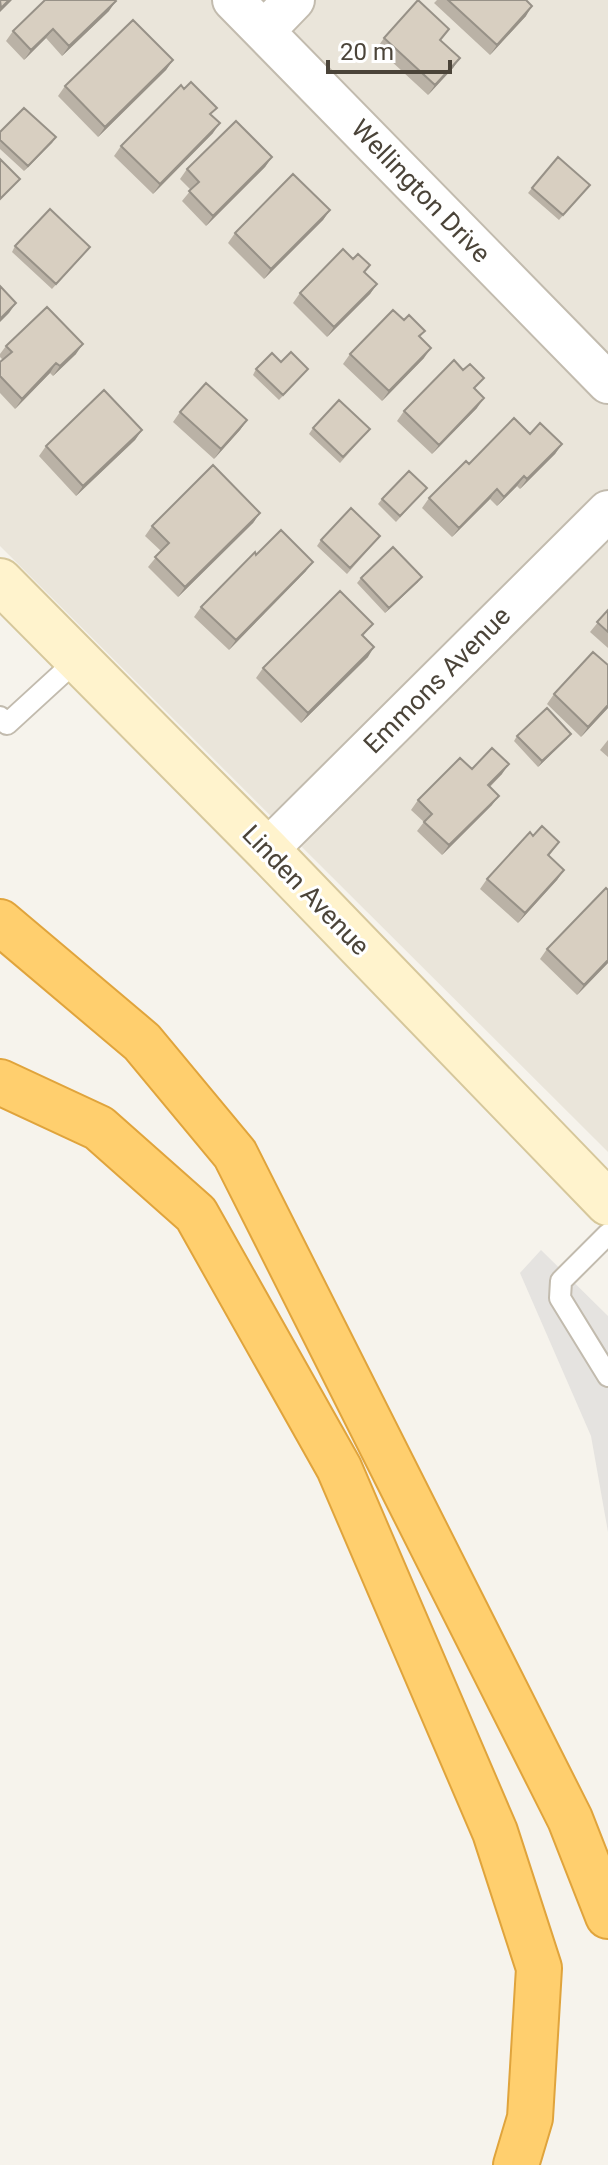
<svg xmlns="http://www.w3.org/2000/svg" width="608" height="2165" viewBox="0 0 608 2165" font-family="Roboto,sans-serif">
	<rect width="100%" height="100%" fill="#f6f3ec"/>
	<path fill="#eae5da" d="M 0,0 L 608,0 L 608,1152 L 0,546 Z"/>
	<path fill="#e5e3e0" d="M 541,1250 L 608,1316 L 608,1532 L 591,1436 L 520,1273 Z"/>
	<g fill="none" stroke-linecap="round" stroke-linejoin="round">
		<g stroke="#c2bbae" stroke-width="24">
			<path id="service" d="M 0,717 L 7,724 L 78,659
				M 608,1234 L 561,1281 L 560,1298 L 608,1376"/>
		</g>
		<g stroke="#c2bbae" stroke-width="44">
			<path id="minor" d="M 233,0 L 608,383
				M 264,31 L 294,0
				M 267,850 L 608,511"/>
		</g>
		<g stroke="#d6c79b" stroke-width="48">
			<path id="secondary" d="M 0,581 L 267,850 L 608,1203"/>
		</g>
		<g stroke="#e0a43c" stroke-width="48">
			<path id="motorway" d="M 0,922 L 142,1042 L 235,1154 L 570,1819 L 608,1916
				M 0,1082 L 99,1128 L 196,1214 L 339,1468 L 495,1832 L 539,1968 L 530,2118 L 516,2165"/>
		</g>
		<use href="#service" stroke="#fff" stroke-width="20"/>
		<use href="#minor" stroke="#fff" stroke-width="40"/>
		<use href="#secondary" stroke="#fff3cd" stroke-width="44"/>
		<use href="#motorway" stroke="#ffcf6e" stroke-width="44"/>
	</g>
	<path fill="#bab2a6" d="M 437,0 L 526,0 L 526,16 L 490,55 L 434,3 Z
		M 109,11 L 62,56 L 46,38 L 24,60 L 6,41 L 13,31 Z
		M 384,38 L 441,41 L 460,58 L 453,68 L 428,95 L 377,48 Z
		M 173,60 L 166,70 L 98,137 L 58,96 L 65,86 Z
		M 211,116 L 213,133 L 153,194 L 114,156 L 121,146 Z
		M 0,132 L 56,137 L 24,171 L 0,149 Z
		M 272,157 L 265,167 L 206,226 L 182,201 L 191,190 L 180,179 L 187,169 Z
		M 590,185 L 559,220 L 528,193 L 532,188 Z
		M 330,210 L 323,220 L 264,279 L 228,243 L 235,233 Z
		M 15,246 L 86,252 L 52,289 L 12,252 Z
		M 365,272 L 377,284 L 370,294 L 327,337 L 293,303 L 300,293 Z
		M 404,320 L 425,331 L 420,337 L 424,358 L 382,401 L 343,364 L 350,354 Z
		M 6,346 L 76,354 L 53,376 L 50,373 L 15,409 L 0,393 L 0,362 L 3,360 L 0,357 L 0,354 Z
		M 256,369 L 304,374 L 279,400 L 253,375 Z
		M 475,389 L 477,408 L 432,454 L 397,421 L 404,411 Z
		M 180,412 L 247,420 L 240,430 L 214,459 L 173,422 Z
		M 313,428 L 370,429 L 340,463 L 309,434 Z
		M 142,430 L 135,440 L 76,496 L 39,456 L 46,446 Z
		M 530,434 L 562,444 L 555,454 L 520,489 L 517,486 L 497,506 L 490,499 L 452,537 L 422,508 L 429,498 Z
		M 427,488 L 396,522 L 378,504 L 382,499 Z
		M 260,513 L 253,523 L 178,597 L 148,567 L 161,551 L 145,536 L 152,526 Z
		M 321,540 L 376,541 L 347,574 L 317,546 Z
		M 256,555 L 306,571 L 229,650 L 194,617 L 201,607 Z
		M 361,578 L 418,582 L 385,613 L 357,583 Z
		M 608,610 L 608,648 L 590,632 Z
		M 373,624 L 363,636 L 368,657 L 301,723 L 256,678 L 263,668 Z
		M 608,665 L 608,708 L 581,737 L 547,704 L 554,694 Z
		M 517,736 L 567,739 L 538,767 L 514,741 Z
		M 608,740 L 608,757 L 600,750 Z
		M 472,769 L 502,774 L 490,787 L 492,805 L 442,855 L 417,831 L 424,822 L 411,810 L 418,800 Z
		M 533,836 L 559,842 L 549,856 L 564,870 L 557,880 L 518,923 L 480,889 L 487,879 Z
		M 608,890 L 608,963 L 577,995 L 540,959 L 547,949 Z"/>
	<path fill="#979187" d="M 9,0 L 12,0 L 0,12 L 0,9 Z
		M 116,1 L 109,11 L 62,56 L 69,46 Z
		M 532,6 L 526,16 L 490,55 L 497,45 Z
		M 53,29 L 46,38 L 24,60 L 31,50 Z
		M 460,58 L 453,68 L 428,95 L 435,85 Z
		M 173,60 L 166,70 L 98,137 L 105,127 Z
		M 220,123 L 213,133 L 153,194 L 160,184 Z
		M 56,137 L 52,143 L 24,171 L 28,166 Z
		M 272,157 L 265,167 L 206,226 L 213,216 Z
		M 330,210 L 323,220 L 264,279 L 271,269 Z
		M 377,284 L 370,294 L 327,337 L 334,327 Z
		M 16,303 L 9,313 L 0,322 L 0,319 Z
		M 83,344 L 76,354 L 53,376 L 60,366 Z
		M 431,348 L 424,358 L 382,401 L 389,391 Z
		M 56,363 L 50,373 L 15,409 L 22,399 Z
		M 484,398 L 477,408 L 432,454 L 439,445 Z
		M 247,420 L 240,430 L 214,459 L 221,449 Z
		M 142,430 L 135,440 L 76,496 L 83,486 Z
		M 562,444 L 555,454 L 520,489 L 527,479 Z
		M 524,476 L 517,486 L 497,506 L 504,497 Z
		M 497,489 L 490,499 L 452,537 L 459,528 Z
		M 260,513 L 253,523 L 178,597 L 185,587 Z
		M 313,562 L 306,571 L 229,650 L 236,640 Z
		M 422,577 L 418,582 L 385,613 L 389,608 Z
		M 374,647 L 368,657 L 301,723 L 308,713 Z
		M 608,705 L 608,708 L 581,737 L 588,727 Z
		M 571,734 L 567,739 L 538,767 L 542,761 Z
		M 509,764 L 502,774 L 481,795 L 488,785 Z
		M 499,796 L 492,805 L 442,855 L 449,845 Z
		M 564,870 L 557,880 L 518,923 L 525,913 Z
		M 608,960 L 608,963 L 577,995 L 584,985 Z"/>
	<path fill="#d8cfc1" stroke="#979187" stroke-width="2" d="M 0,0 L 9,0 L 1,8 Z
		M 45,0 L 115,0 L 116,1 L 69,46 L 53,29 L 31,50 L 13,31 Z
		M 418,0 L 449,29 L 440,40 L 460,58 L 435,85 L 384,38 Z
		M 448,0 L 526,0 L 532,6 L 497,45 Z
		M 133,20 L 173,60 L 105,127 L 65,86 Z
		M 191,82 L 217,108 L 210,114 L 220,123 L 160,184 L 121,146 L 181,85 L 184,89 Z
		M 24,108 L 56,137 L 28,166 L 0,140 L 0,132 Z
		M 236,121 L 272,157 L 213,216 L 189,191 L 199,182 L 187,169 Z
		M 558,157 L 590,185 L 563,215 L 532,188 Z
		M 0,159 L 20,179 L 0,199 Z
		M 293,174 L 330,210 L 271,269 L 235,233 Z
		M 50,209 L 90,247 L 56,284 L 15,246 Z
		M 343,249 L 353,259 L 358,254 L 370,265 L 364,272 L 377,284 L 334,327 L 300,293 Z
		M 0,286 L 16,303 L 0,319 Z
		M 47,307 L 83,344 L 60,366 L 56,363 L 22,399 L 0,376 L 0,362 L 12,352 L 6,346 Z
		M 393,310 L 404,320 L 409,315 L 425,331 L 419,336 L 431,348 L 389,391 L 350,354 Z
		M 291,352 L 308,369 L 283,395 L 256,369 L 272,353 L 281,362 Z
		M 454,360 L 463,370 L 470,364 L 484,378 L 474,388 L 484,398 L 439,445 L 404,411 Z
		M 206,383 L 247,420 L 221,449 L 180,412 Z
		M 104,390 L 142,430 L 83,486 L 46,446 Z
		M 339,400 L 370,429 L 343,457 L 313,428 Z
		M 514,418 L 530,434 L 540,423 L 562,444 L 527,479 L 524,476 L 504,497 L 497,489 L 459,528 L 429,498 L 466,461 L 469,464 Z
		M 213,465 L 260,513 L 185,587 L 155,557 L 169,543 L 152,526 Z
		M 409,471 L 427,488 L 400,516 L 382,499 Z
		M 351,508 L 380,536 L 350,568 L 321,540 Z
		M 281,530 L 313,562 L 236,640 L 201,607 L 255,552 L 256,555 Z
		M 393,547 L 422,577 L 389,608 L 361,578 Z
		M 340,591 L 373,624 L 362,635 L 374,647 L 308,713 L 263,668 Z
		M 608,610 L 608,632 L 597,622 Z
		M 593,652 L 608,665 L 608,705 L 588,727 L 554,694 Z
		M 547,708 L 571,734 L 542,761 L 517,736 Z
		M 492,748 L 509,764 L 488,785 L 499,796 L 449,845 L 424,822 L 432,814 L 418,800 L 460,758 L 472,769 Z
		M 542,826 L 559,842 L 548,855 L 564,870 L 525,913 L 487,879 L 530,832 L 533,836 Z
		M 606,888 L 608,890 L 608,960 L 584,985 L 547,949 Z"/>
	<g text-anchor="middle" stroke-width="6" stroke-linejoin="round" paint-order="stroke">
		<g font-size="26" fill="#4b4439" stroke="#fff">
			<text transform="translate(421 191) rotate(46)" y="9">Wellington Drive</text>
			<text transform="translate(437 680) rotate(-45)" y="9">Emmons Avenue</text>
			<text transform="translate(306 890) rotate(46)" y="9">Linden Avenue</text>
		</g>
	</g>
	<path d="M328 60v12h122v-12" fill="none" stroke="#4b4439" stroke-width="4"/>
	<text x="340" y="60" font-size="24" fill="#4b4439" stroke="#ffffff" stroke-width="6" paint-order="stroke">20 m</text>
</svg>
